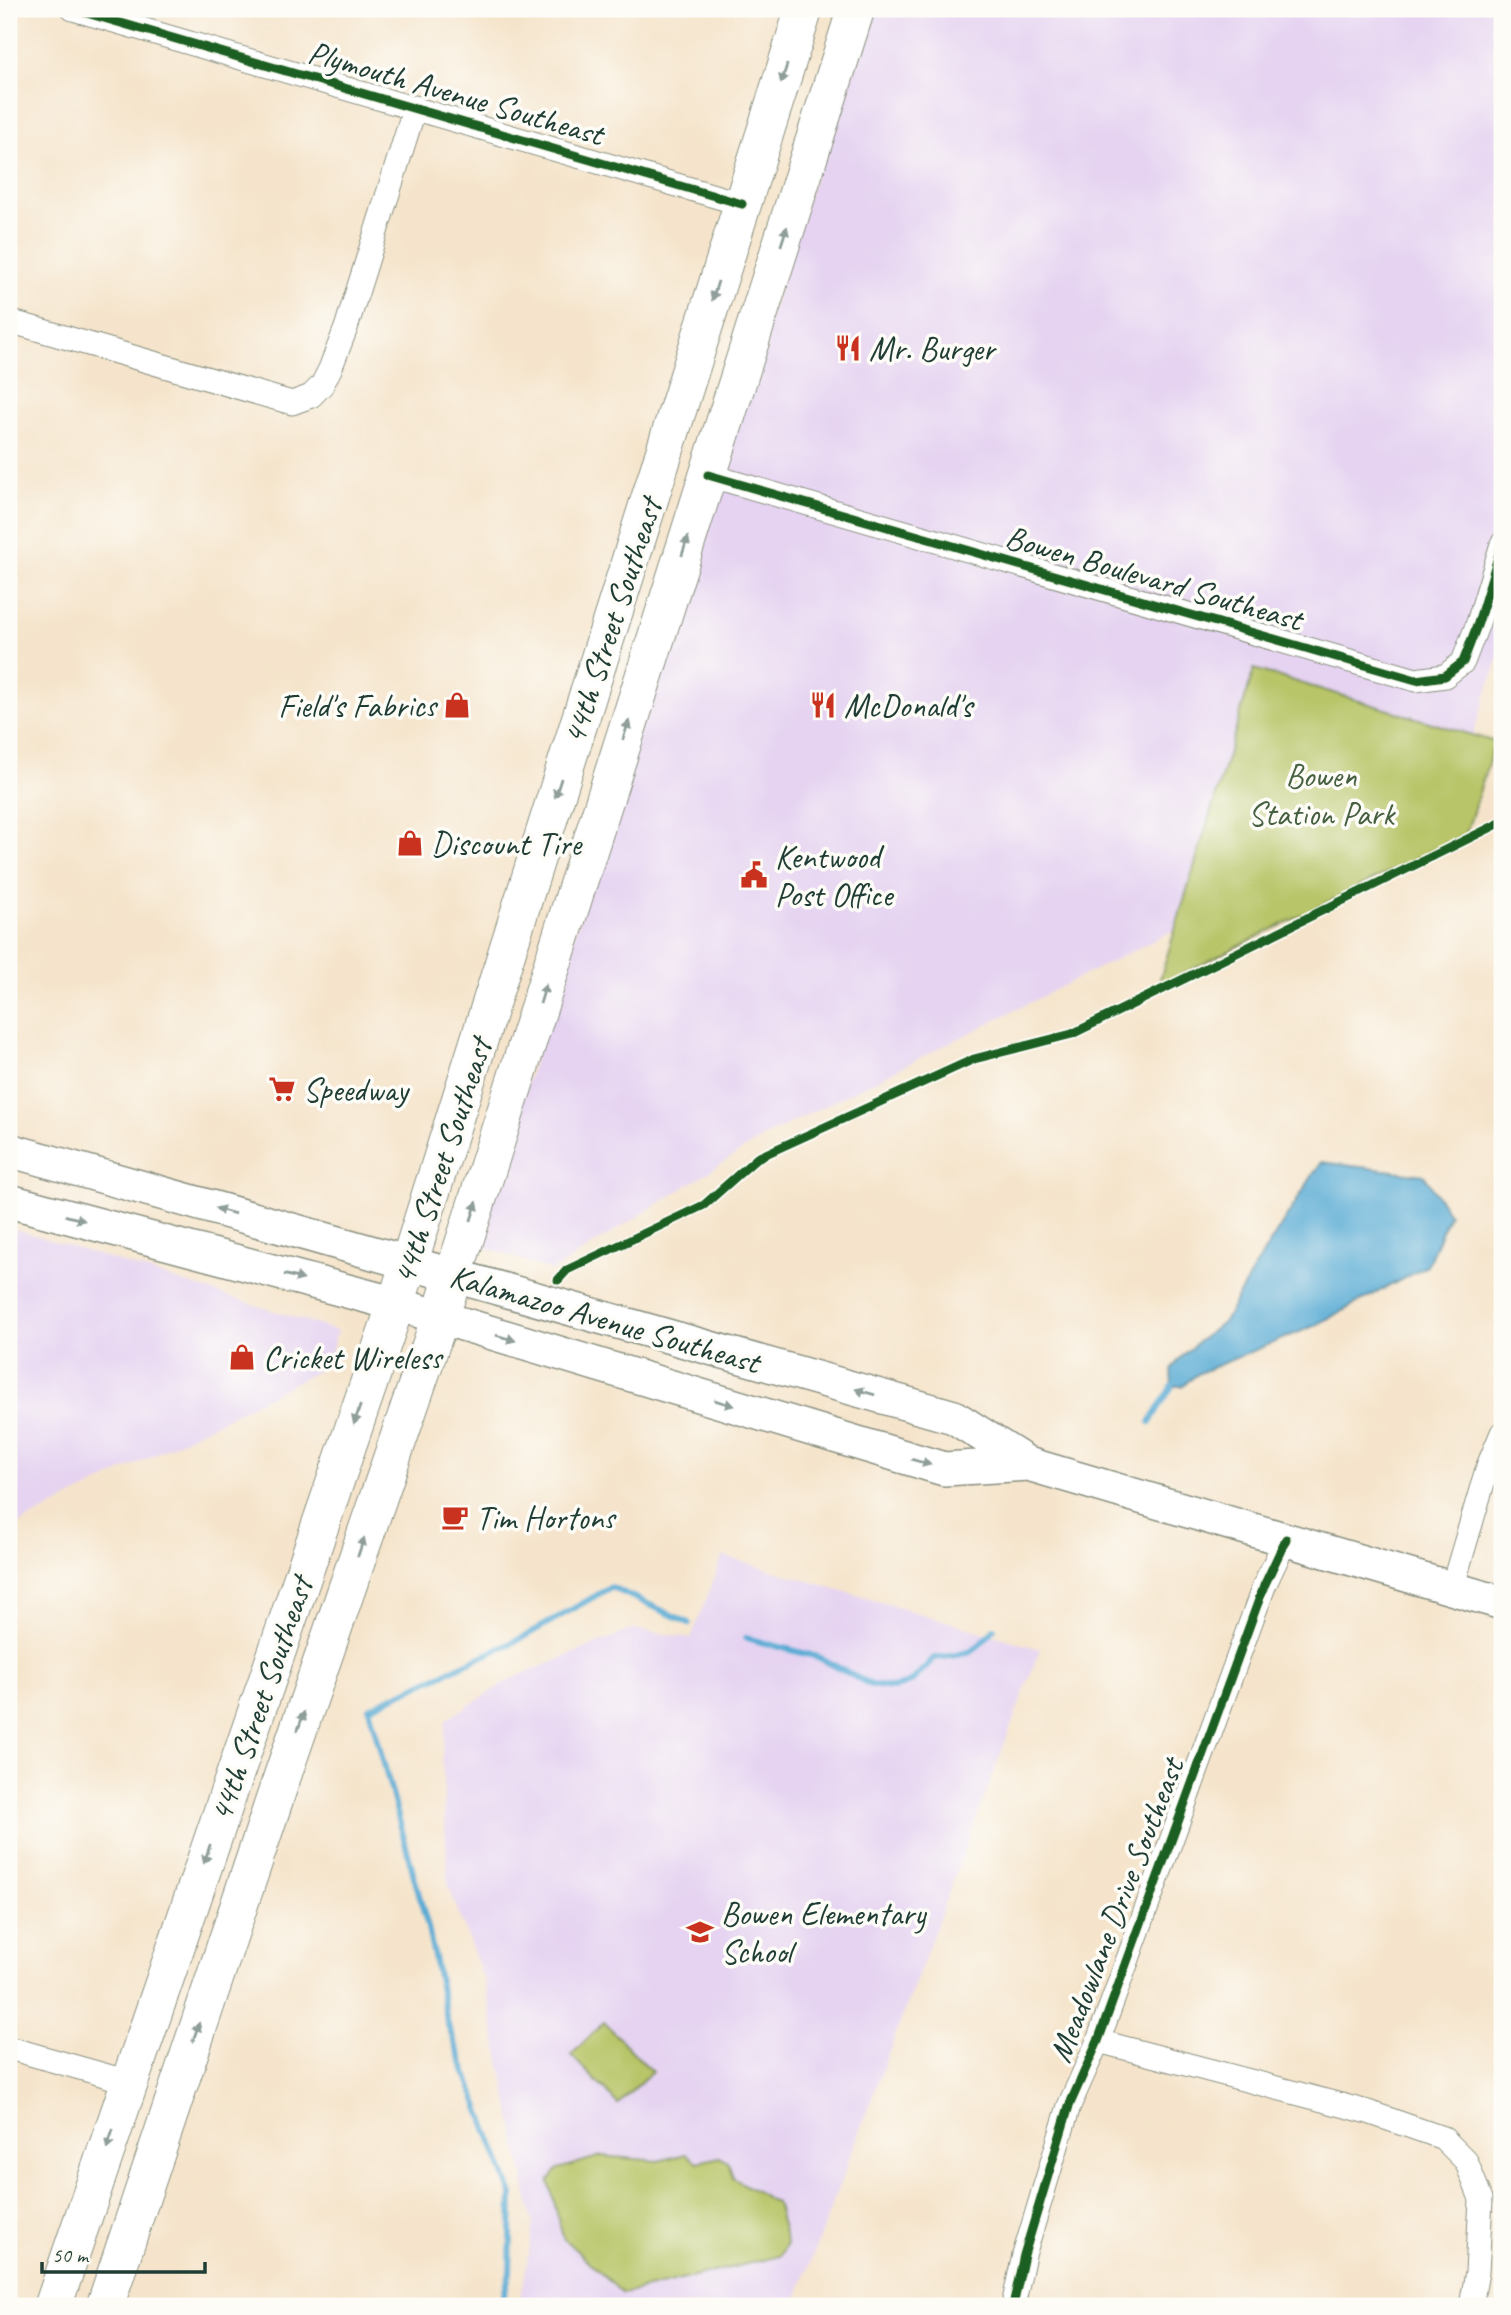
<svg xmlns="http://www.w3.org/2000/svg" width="1511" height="2315" viewBox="0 0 1511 2315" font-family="Caveat,sans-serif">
	<rect width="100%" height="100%" fill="#fdfcf7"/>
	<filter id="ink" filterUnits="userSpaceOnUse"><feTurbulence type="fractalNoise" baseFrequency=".0143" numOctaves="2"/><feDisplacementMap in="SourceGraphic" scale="14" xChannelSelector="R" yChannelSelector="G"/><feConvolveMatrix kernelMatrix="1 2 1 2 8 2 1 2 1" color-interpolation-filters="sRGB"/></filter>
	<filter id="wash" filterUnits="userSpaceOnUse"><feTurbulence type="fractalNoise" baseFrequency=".00686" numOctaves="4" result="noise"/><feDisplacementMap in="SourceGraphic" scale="28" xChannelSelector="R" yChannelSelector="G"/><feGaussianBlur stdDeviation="1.57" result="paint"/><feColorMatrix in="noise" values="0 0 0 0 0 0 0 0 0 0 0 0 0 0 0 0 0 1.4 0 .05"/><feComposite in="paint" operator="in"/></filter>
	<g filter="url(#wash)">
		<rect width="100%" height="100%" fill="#f5e4cb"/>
		<path fill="#e5d3f1" d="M 868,9 L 1502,9 L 1502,647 L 1473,735 L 1254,669 L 1176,929 L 765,1136 L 552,1271 L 476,1244 Z
			M 9,1227 L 337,1331 L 327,1366 L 9,1529 Z
			M 723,1556 L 1040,1649 L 794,2306 L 517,2306 L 523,2287 L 533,2226 L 484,1980 L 448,1885 L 442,1756 L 446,1720 L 511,1679 L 633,1629 L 691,1638 Z"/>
		<path fill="#b8c567" stroke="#6c814e" stroke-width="2" d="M 1254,669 L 1495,742 L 1466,834 L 1158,986 Z
			M 604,2022 L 652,2072 L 618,2104 L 571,2055 Z
			M 686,2154 L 698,2162 L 720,2157 L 728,2162 L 733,2178 L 776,2203 L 787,2244 L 779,2256 L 623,2294 L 563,2238 L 549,2181 L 558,2169 L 601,2156 L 658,2161 Z"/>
		<path fill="#59abd4" stroke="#3c7484" stroke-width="2" d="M 1321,1162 L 1424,1175 L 1449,1214 L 1427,1266 L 1314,1326 L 1199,1373 L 1182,1386 L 1172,1386 L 1171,1369 L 1186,1352 L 1225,1320 L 1250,1275 Z"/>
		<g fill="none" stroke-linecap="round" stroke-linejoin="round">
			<path stroke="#59abd4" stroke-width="6" d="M 1150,1422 L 1172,1386
				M 746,1638 L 818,1657 L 871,1685 L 893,1688 L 911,1682 L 934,1658 C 965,1654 973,1656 994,1629
				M 501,2306 L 510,2272 L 512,2195 L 448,2025 L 428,1928 L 369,1708 L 522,1638 L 611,1587 L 689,1623"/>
		</g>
	</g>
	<g filter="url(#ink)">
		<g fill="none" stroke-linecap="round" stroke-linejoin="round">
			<g stroke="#8a9080" stroke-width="25">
				<path id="street" d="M 73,9 L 742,204
					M 9,321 L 292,403 L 311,396 L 322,385 L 330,369 L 346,328 L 415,107
					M 708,475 L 1416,680 L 1445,676 L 1463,662 L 1478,623 L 1502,544
					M 1452,1588 L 1488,1466 L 1502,1433
					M 1098,2041 L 1368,2112 L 1443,2138 L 1466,2161 L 1481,2199 L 1477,2272 L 1471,2306
					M 9,2048 L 129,2082
					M 1013,2306 L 1024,2255 L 1069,2106 L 1098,2041 L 1264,1586 L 1286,1539"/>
			</g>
			<g stroke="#8a9080" stroke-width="36">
				<path id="secondary" d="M 9,1150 L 954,1417 L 1028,1464 L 1502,1603
					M 9,1201 L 396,1304 L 944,1469 L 1028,1464"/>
			</g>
			<g stroke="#8a9080" stroke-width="39">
				<path id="primary" d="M 53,2306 L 396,1304 L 804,9
					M 105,2306 L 279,1786 L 440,1318 L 856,9"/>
			</g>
			<use href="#street" stroke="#fff" stroke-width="23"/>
			<use href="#secondary" stroke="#fff" stroke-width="33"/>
			<use href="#primary" stroke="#fff" stroke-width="37"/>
			<g stroke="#fdfcf7" stroke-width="13">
				<path id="cycleway" d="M 73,9 L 742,204
					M 708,475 L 1416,680 L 1445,676 L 1463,662 L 1478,623 L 1502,544
					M 558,1280 L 567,1270 L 704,1205 L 757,1158 L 974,1059 L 1072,1034 L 1502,822
					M 1013,2306 L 1024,2255 L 1069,2106 L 1098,2041 L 1264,1586 L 1286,1539"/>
			</g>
			<use href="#cycleway" stroke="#1b5e20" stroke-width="9"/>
		</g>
		<defs><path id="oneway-solid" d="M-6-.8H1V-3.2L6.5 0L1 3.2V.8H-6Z" transform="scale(1.75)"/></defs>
		<g fill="#8f9e9a">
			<use href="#oneway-solid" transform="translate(784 74) rotate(108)"/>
			<use href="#oneway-solid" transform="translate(784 236) rotate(-72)"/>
			<use href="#oneway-solid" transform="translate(715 291) rotate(107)"/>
			<use href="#oneway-solid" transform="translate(685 546) rotate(-72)"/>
			<use href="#oneway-solid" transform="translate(626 730) rotate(-72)"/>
			<use href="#oneway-solid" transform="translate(558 788) rotate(108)"/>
			<use href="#oneway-solid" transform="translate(543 994) rotate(-73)"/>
			<use href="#oneway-solid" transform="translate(225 1211) rotate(-164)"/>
			<use href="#oneway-solid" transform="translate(474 1211) rotate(-72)"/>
			<use href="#oneway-solid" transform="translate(75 1218) rotate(15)"/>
			<use href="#oneway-solid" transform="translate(294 1277) rotate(15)"/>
			<use href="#oneway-solid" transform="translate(506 1338) rotate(16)"/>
			<use href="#oneway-solid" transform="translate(865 1392) rotate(-164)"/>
			<use href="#oneway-solid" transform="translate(724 1403) rotate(17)"/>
			<use href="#oneway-solid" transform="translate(357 1415) rotate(109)"/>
			<use href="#oneway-solid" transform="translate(921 1462) rotate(16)"/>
			<use href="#oneway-solid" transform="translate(361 1547) rotate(-71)"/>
			<use href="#oneway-solid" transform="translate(301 1721) rotate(-71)"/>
			<use href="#oneway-solid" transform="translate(207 1854) rotate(109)"/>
			<use href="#oneway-solid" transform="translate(196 2032) rotate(-71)"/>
			<use href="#oneway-solid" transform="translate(110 2139) rotate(109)"/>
		</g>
	</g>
	<defs>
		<g id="restaurant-bare" transform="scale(2.1)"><path d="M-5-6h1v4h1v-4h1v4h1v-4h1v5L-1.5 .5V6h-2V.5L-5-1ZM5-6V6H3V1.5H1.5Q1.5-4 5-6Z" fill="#c8321e" stroke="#fdfcf7" stroke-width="2.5" paint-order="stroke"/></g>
		<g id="shop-bare" transform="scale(2.1)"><path d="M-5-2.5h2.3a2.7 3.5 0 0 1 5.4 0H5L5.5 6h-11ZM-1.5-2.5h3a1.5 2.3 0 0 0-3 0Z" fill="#c8321e" stroke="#fdfcf7" stroke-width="2.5" paint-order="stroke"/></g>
		<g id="civic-bare" transform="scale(2.1)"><path d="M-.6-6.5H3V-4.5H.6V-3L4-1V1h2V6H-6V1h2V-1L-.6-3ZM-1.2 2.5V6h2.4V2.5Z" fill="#c8321e" stroke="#fdfcf7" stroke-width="2.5" paint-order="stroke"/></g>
		<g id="supermarket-bare" transform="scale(2.1)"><path d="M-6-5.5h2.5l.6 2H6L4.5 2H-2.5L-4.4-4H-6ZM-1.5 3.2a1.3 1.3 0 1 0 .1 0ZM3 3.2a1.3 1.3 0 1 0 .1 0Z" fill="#c8321e" stroke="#fdfcf7" stroke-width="2.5" paint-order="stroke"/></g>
		<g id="cafe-bare" transform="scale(2.1)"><path d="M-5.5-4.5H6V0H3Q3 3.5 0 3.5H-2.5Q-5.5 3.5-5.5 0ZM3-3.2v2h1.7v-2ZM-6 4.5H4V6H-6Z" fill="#c8321e" stroke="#fdfcf7" stroke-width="2.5" paint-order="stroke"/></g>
		<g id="school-bare" transform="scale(2.1)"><path d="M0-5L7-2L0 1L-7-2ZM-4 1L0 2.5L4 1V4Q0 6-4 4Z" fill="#c8321e" stroke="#fdfcf7" stroke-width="2.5" paint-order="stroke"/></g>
	</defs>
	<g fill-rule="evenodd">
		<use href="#restaurant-bare" x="848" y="348"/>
		<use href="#shop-bare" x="457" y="705"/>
		<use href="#restaurant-bare" x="823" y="705"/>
		<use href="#shop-bare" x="410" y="843"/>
		<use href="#civic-bare" x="754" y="875"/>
		<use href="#supermarket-bare" x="282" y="1089"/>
		<use href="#shop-bare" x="242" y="1357"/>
		<use href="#cafe-bare" x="455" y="1517"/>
		<use href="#school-bare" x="700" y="1932"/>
	</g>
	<g text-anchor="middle" stroke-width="7" stroke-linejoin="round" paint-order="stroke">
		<g font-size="33" fill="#1f3d34" stroke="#fdfcf7">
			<text transform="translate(456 92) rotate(16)" y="12">Plymouth Avenue Southeast</text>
			<text transform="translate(1154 577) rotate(16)" y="12">Bowen Boulevard Southeast</text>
			<text transform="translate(611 621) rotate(-72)" y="12">44th Street Southeast</text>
			<text transform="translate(441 1161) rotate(-72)" y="12">44th Street Southeast</text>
			<text transform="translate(605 1318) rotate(16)" y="12">Kalamazoo Avenue Southeast</text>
			<text transform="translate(260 1699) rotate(-71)" y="12">44th Street Southeast</text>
			<text transform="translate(1115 1910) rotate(-69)" y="12">Meadowlane Drive Southeast</text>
		</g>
		<g font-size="33" fill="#1f3d34" stroke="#fdfcf7" text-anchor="start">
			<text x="869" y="360">Mr. Burger</text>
			<text x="436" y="717" text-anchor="end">Field's Fabrics</text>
			<text x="844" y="717">McDonald's</text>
			<text x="431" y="855">Discount Tire</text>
			<text x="775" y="868">Kentwood<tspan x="775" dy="38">Post Office</tspan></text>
			<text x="303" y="1101">Speedway</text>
			<text x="263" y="1369">Cricket Wireless</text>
			<text x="476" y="1529">Tim Hortons</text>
			<text x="721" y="1925">Bowen Elementary<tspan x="721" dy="38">School</tspan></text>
		</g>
		<g font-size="33" fill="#455f41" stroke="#fdfcf7">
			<text x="1321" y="787">Bowen<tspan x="1321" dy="38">Station Park</tspan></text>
		</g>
	</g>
	<rect width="1511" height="2315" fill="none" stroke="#fdfcf7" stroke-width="35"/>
	<path d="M42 2262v10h163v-10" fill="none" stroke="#1f3d34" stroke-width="3.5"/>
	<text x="52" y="2262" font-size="21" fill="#1f3d34" stroke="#fdfcf7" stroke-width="5" paint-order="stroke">50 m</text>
</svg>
